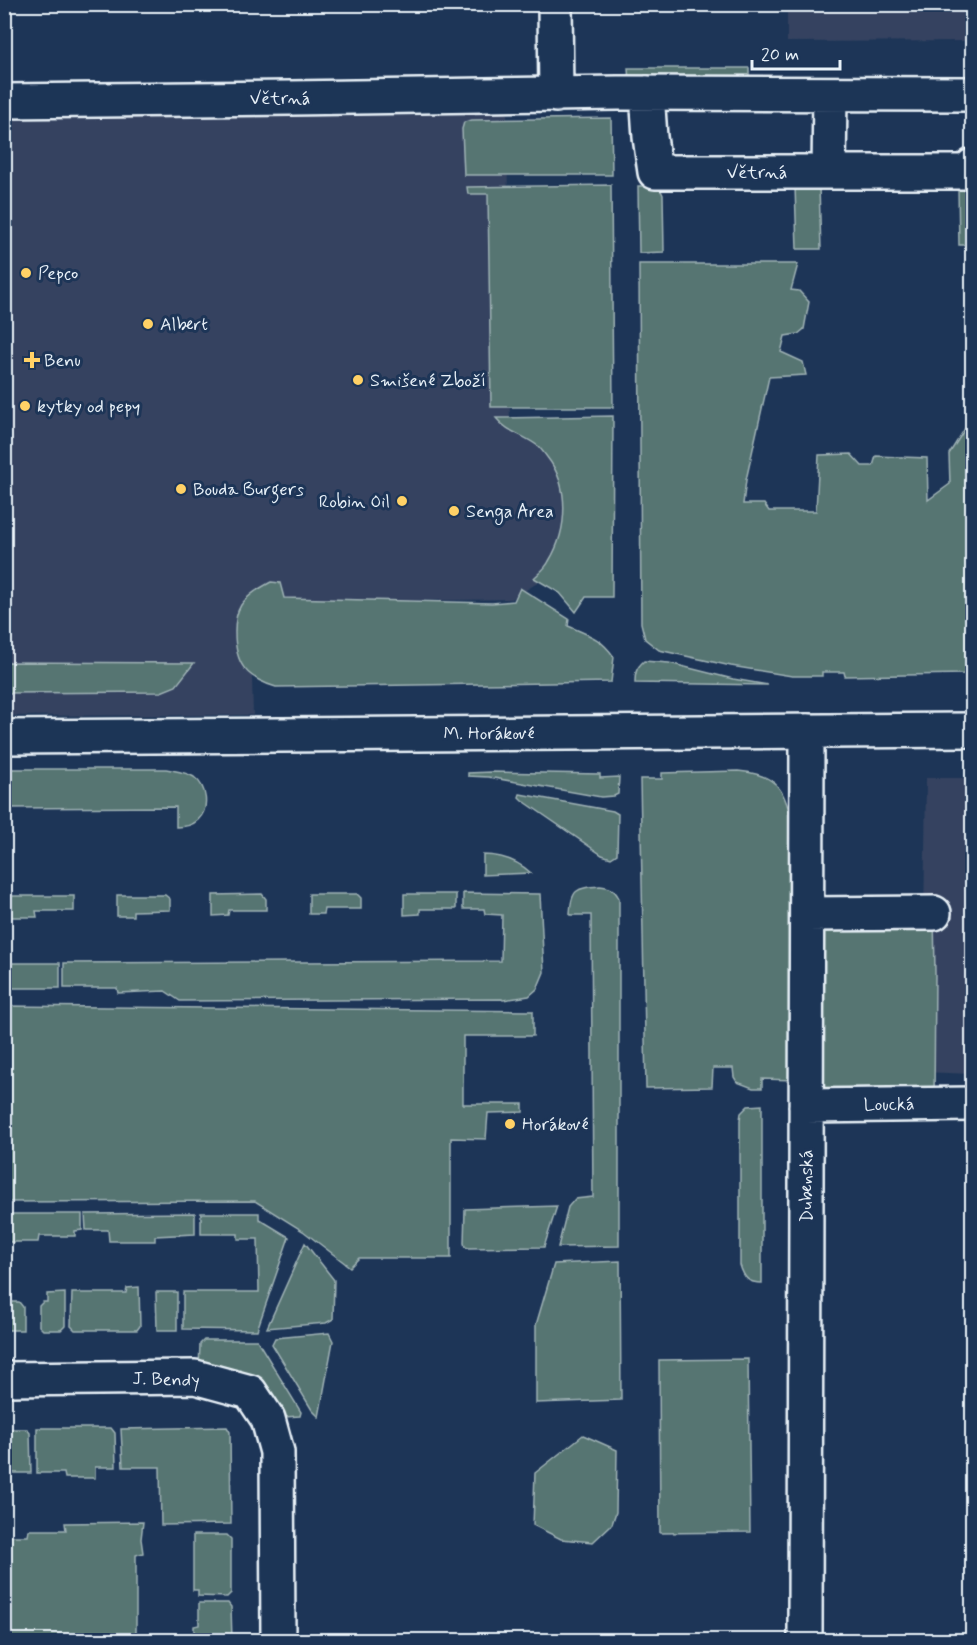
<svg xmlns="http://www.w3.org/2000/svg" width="977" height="1645" viewBox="0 0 977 1645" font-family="Mynerve,sans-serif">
	<rect width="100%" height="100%" fill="#1d3557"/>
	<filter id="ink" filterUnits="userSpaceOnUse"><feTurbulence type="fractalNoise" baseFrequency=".0167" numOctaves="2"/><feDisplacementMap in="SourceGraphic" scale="12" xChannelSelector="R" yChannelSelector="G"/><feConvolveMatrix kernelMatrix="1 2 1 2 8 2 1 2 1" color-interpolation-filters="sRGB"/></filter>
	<g filter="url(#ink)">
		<path fill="#344360" d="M 787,5 L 972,5 L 972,41 L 787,42 Z
			M 507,104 L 510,429 L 545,443 L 569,487 L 566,541 L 545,578 L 512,599 L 250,604 L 253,715 L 5,716 L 4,110 Z
			M 926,778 L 972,778 L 972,1074 L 922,1072 Z"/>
		<path fill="#567472" stroke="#9fb2b5" stroke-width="1.5" d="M 628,68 L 749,68 L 749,82 L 629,83 Z
			M 611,118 L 612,175 L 464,175 L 462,129 L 464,122 L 472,120 Z
			M 611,185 L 613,407 L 491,407 L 488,194 L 468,194 L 467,187 Z
			M 638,186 C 648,186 659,184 663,195 L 664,252 L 639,253 Z
			M 795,186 L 819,187 L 821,249 L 797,249 Z
			M 972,187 L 972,245 L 959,245 L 958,188 Z
			M 639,264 L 798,264 L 791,290 L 799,291 L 809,302 L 804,329 L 798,334 L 785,336 L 781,352 L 803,362 L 806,375 L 769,377 L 746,480 L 743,504 L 764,504 L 769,511 L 816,511 L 819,455 L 851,454 L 862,466 L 873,466 L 876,456 L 927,458 L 928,500 L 950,484 L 949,454 L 966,427 L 972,425 L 972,666 L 965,674 L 845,676 L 844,672 L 822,672 L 822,676 L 792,676 L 731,666 L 659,650 L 645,639 L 641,623 Z
			M 613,416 L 612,597 L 586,597 L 576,612 L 560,593 L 534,578 C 539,573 546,568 549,561 C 568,530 570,486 547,457 C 544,453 541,449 538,446 C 524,435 507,432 496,418 Z
			M 271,582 L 280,583 L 284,598 L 492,603 L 514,601 L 520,588 L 569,619 L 568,626 C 589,635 601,638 614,657 L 611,682 L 276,687 C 246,678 235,664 235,632 C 235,623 236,613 241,605 C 249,594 260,588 271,582 Z
			M 644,661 L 669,663 L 733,679 L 768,685 L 635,683 C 635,673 636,668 644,661 Z
			M 5,662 L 194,663 L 176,686 L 161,692 L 5,693 Z
			M 5,769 L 166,769 C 175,771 186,772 194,777 C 207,787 210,808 198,820 C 192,826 184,827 176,827 L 176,807 L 5,808 Z
			M 738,771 C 773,774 785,786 791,821 L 794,1080 L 762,1079 L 762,1088 L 753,1088 L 737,1082 L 734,1077 L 733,1068 L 713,1068 L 712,1087 L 646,1088 L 640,779 L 662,779 L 662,773 Z
			M 491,772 L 600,774 L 600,778 L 619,777 L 618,794 L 614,796 L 601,797 L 488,777 L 468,776 L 468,773 Z
			M 520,794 L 613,811 L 618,814 L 617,854 L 611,858 L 602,855 L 522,800 L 519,797 Z
			M 483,855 C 501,855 518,861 531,873 L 483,875 Z
			M 600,886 C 610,887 614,889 619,898 L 619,1246 L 558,1247 L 568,1207 L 575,1199 L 593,1197 L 591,915 L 570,915 C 571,889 576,888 600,886 Z
			M 463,893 L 540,894 L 544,972 L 537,989 L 529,996 L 503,1000 L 502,999 L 180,1001 L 165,991 L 118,993 L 117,988 L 64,988 L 64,963 L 501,961 L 502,915 L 485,914 L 484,909 L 463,909 Z
			M 262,894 L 266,899 L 266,910 L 229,910 L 228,915 L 213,916 L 213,895 Z
			M 309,894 L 357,894 L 361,898 L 361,909 L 324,909 L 323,914 L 309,914 Z
			M 404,894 L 456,894 L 456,909 L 420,909 L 420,914 L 404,915 Z
			M 117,895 L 165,895 L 170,899 L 170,910 L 133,911 L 133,916 L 117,916 Z
			M 5,896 L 74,896 L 74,911 L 36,911 L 37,917 L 6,917 L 6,912 L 5,912 Z
			M 934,913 L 935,973 L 934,1103 L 806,1106 L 807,914 Z
			M 4,963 L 60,963 L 60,988 L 5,988 Z
			M 5,1006 L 533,1011 L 533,1036 L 463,1036 L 463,1104 L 523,1104 L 523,1112 L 488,1113 L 486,1139 L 451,1138 L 451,1258 L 359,1258 L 350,1267 L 303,1231 L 255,1201 L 5,1202 Z
			M 762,1105 L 762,1283 C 748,1283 744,1278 740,1265 L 740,1120 L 741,1113 L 748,1106 Z
			M 557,1206 L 544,1247 L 469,1248 L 465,1247 L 464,1243 L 465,1209 Z
			M 195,1213 L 195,1234 L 155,1236 L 155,1241 L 109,1241 L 108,1230 L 86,1230 L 85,1214 Z
			M 201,1213 L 259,1213 L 259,1219 L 289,1237 L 257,1330 L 183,1329 L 183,1292 L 259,1292 L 258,1239 L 238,1239 L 238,1234 L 201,1234 Z
			M 5,1214 L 82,1214 L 82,1230 L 75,1231 L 75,1236 L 39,1236 L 38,1242 L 5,1242 Z
			M 305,1243 L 334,1280 L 333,1319 L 326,1323 L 267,1328 Z
			M 620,1261 L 621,1400 L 536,1403 L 536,1325 L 554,1264 Z
			M 139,1287 L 140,1326 L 137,1330 L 75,1330 L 71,1326 L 72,1293 L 126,1293 L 127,1288 Z
			M 156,1292 L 177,1292 L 177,1330 L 157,1330 Z
			M 65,1293 L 65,1326 L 61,1330 L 43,1330 L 39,1326 L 39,1306 L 43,1302 L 47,1302 L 47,1294 Z
			M 5,1302 L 19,1302 L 23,1307 L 23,1330 L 5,1330 Z
			M 329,1333 L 333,1341 L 319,1417 L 312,1410 L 272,1344 L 275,1338 Z
			M 204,1340 L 257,1340 L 301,1412 L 300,1416 L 284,1417 L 199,1368 L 200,1344 Z
			M 748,1359 L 750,1532 L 660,1533 L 659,1360 Z
			M 227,1427 L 230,1432 L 231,1524 L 161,1525 L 160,1467 L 123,1467 L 121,1429 Z
			M 111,1428 L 115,1433 L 116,1467 L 95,1467 L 95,1478 L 65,1478 L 64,1473 L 37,1473 L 37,1428 Z
			M 5,1429 L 27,1429 L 30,1433 L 31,1473 L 5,1473 Z
			M 583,1435 L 617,1450 L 616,1512 L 612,1524 L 593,1542 L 561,1539 L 533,1525 L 535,1473 Z
			M 143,1522 L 141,1539 L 143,1553 L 136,1555 L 136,1640 L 5,1640 L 5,1536 L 28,1536 L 29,1530 L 66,1530 L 65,1523 Z
			M 193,1535 L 227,1535 L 231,1539 L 231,1593 L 227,1597 L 198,1596 L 198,1590 L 193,1590 Z
			M 199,1603 L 228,1603 L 231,1607 L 232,1640 L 194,1640 L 194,1626 L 199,1625 Z"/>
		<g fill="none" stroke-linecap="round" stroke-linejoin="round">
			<g stroke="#e8f1f8" stroke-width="38">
				<path id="street" d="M 555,4 L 556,95
					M 647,93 L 650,137 L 655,172 L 968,172 L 972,166
					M 4,101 L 291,98 L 618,93 L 972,94
					M 829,172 L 830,94
					M 807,914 L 934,913
					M 806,1106 L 972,1104
					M 4,1379 L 195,1377 L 250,1392 L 268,1419 L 277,1452 L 278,1640
					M 805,1640 L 807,731"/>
			</g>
			<g stroke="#e8f1f8" stroke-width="38">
				<path id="secondary" d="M 4,737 L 972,730"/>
			</g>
			<use href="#street" stroke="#1d3557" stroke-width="33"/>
			<use href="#secondary" stroke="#1d3557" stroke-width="33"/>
		</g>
	</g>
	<g fill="#ffd166" stroke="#1d3557" stroke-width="2">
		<circle cx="26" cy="273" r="6"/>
		<circle cx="148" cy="324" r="6"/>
		<path d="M29 351h6v6h6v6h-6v6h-6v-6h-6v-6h6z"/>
		<circle cx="358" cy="380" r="6"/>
		<circle cx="25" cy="406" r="6"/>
		<circle cx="181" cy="489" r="6"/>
		<circle cx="402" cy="501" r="6"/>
		<circle cx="454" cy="511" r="6"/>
		<circle cx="510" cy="1124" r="6"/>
	</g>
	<g text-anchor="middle" stroke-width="6" stroke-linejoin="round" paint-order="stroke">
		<g font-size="18" fill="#e8f1f8" stroke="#1d3557">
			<text x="280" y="104">Větrná</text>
			<text x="757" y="178">Větrná</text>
			<text x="489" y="739">M. Horákové</text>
			<text transform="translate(889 1104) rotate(-1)" y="6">Loucká</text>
			<text transform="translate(806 1186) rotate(-90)" y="6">Dubenská</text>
			<text transform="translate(166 1379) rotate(2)" y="6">J. Bendy</text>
		</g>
		<g font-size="18" fill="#e8f1f8" stroke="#1d3557" text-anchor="start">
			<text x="38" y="279">Pepco</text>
			<text x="160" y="330">Albert</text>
			<text x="44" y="366">Benu</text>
			<text x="370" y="386">Smišené Zboží</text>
			<text x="37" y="412">kytky od pepy</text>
			<text x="193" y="495">Bouda Burgers</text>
			<text x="390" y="507" text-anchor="end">Robin Oil</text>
			<text x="466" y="517">Senga Area</text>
			<text x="522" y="1130">Horákové</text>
		</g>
	</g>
	<rect width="977" height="1645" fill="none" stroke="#1d3557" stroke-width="24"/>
	<rect x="12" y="12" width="953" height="1621" fill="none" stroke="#e8f1f8" stroke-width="2" filter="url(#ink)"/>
	<path d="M752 60v9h88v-9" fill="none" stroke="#e8f1f8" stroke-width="3"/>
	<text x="761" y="60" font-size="18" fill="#e8f1f8" stroke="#1d3557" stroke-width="4.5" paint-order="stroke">20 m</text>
</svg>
